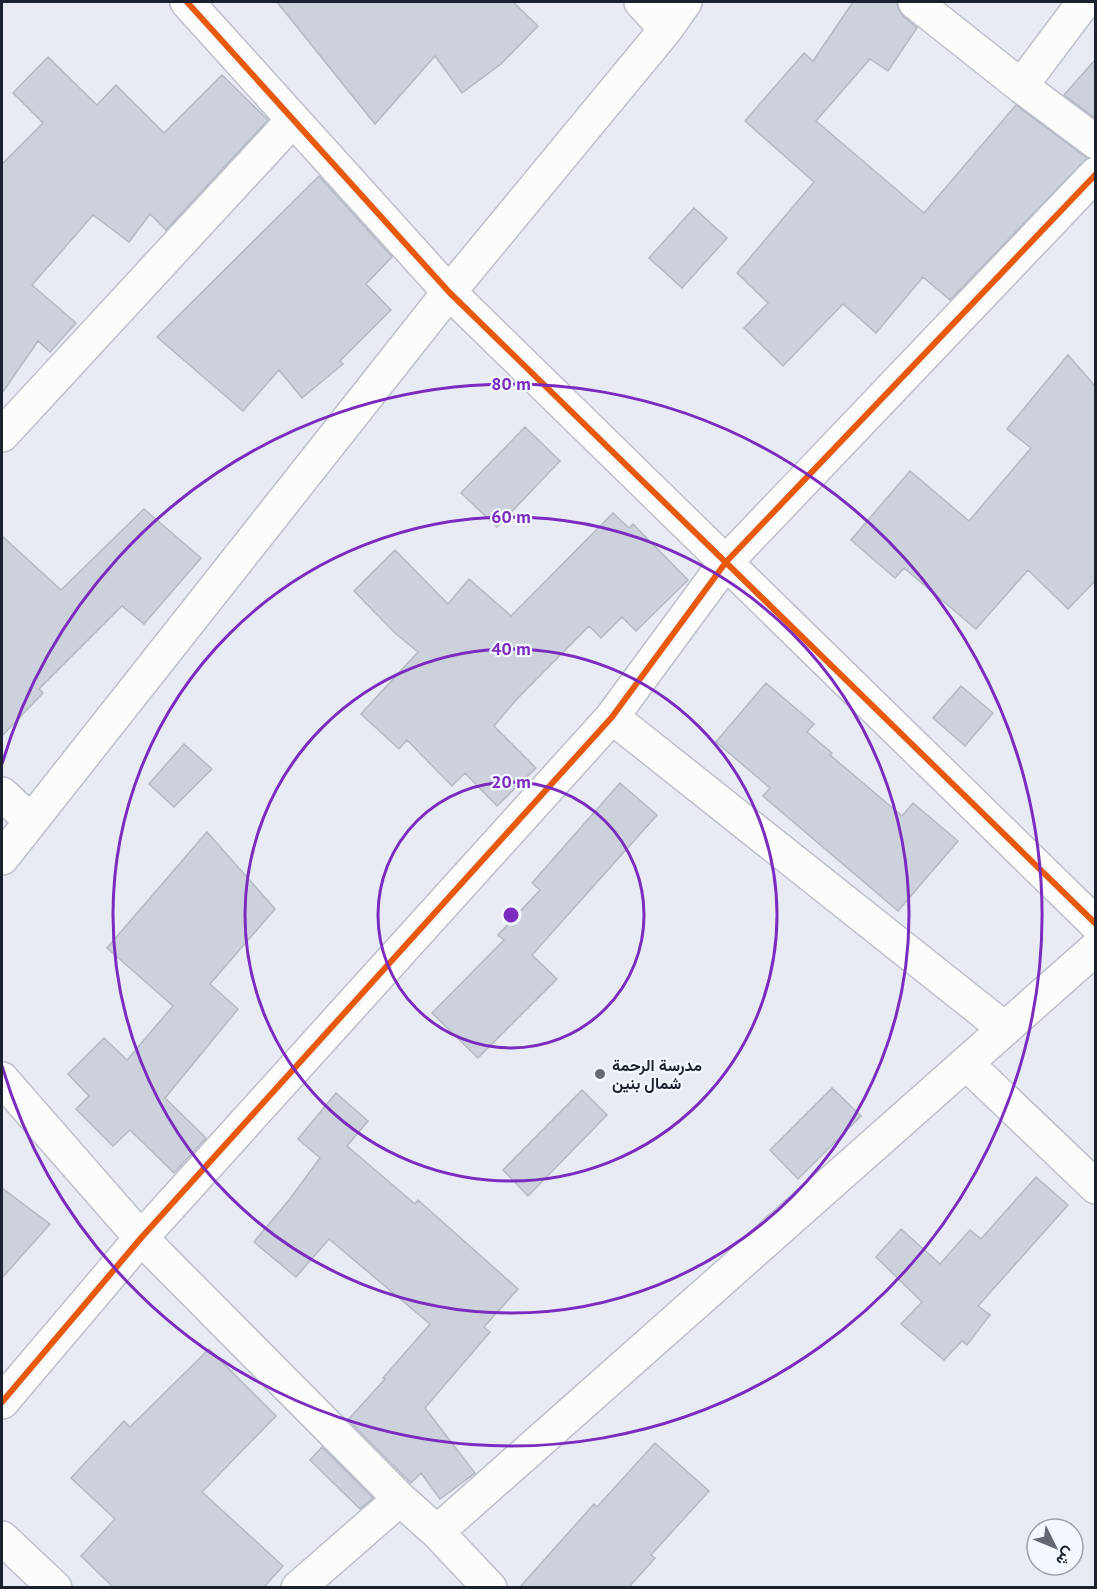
<svg xmlns="http://www.w3.org/2000/svg" width="1097" height="1589" viewBox="0 0 1097 1589" font-family="'PT Sans',Vazirmatn,sans-serif">
	<rect width="100%" height="100%" fill="#e8ebf4"/>
	<path fill="#cdd1dc" stroke="#b4b8c2" stroke-width="1.5" d="M 277,2 L 513,2 L 538,26 L 501,64 L 462,93 L 435,56 L 375,124 Z
		M 853,2 L 897,2 L 898,9 L 903,16 L 917,28 L 888,71 L 870,59 L 816,121 L 924,213 L 1016,105 L 1087,158 L 950,300 L 923,277 L 876,333 L 843,304 L 783,366 L 744,328 L 768,303 L 737,273 L 814,182 L 745,121 L 804,53 L 813,61 Z
		M 48,57 L 97,105 L 116,85 L 164,133 L 222,75 L 268,120 L 166,230 L 150,214 L 129,242 L 93,215 L 32,285 L 76,323 L 50,352 L 38,341 L 2,393 L 2,164 L 43,123 L 13,93 Z
		M 1095,60 L 1095,118 L 1064,95 Z
		M 319,176 L 392,257 L 366,284 L 391,310 L 340,361 L 343,364 L 302,398 L 279,370 L 243,411 L 157,337 Z
		M 694,208 L 727,238 L 682,288 L 649,258 Z
		M 1068,355 L 1095,386 L 1095,581 L 1068,609 L 1028,570 L 976,629 L 904,568 L 895,578 L 851,540 L 910,471 L 969,521 L 1031,448 L 1007,429 Z
		M 525,427 L 560,461 L 497,527 L 461,493 Z
		M 144,509 L 201,558 L 144,624 L 122,606 L 39,689 L 43,693 L 2,736 L 2,536 L 61,590 Z
		M 613,513 L 629,528 L 633,524 L 688,580 L 636,631 L 622,617 L 601,638 L 589,626 L 516,700 L 494,726 L 536,768 L 497,806 L 465,773 L 452,786 L 407,740 L 399,749 L 361,714 L 418,652 L 395,633 L 354,591 L 395,550 L 448,604 L 469,579 L 511,616 Z
		M 766,683 L 814,724 L 807,732 L 832,753 L 830,755 L 902,816 L 913,803 L 958,841 L 898,911 L 763,796 L 770,788 L 716,742 Z
		M 961,686 L 993,713 L 965,746 L 933,718 Z
		M 184,744 L 212,769 L 174,807 L 149,784 Z
		M 620,783 L 657,815 L 532,955 L 557,979 L 478,1058 L 432,1013 L 504,940 L 498,935 L 540,890 L 532,883 Z
		M 207,832 L 275,909 L 210,984 L 238,1009 L 165,1098 L 206,1138 L 174,1173 L 130,1130 L 113,1146 L 76,1109 L 89,1096 L 68,1074 L 104,1038 L 127,1060 L 173,1006 L 107,948 Z
		M 832,1088 L 861,1116 L 798,1179 L 770,1150 Z
		M 582,1090 L 607,1115 L 528,1196 L 503,1170 Z
		M 336,1093 L 368,1121 L 347,1146 L 415,1204 L 418,1200 L 518,1289 L 484,1327 L 490,1332 L 425,1408 L 475,1473 L 440,1499 L 421,1473 L 411,1483 L 348,1420 L 385,1379 L 383,1378 L 430,1324 L 329,1239 L 296,1277 L 254,1242 L 289,1200 L 320,1158 L 298,1139 Z
		M 1036,1177 L 1068,1205 L 978,1306 L 990,1315 L 967,1345 L 962,1341 L 944,1360 L 901,1324 L 922,1302 L 876,1257 L 901,1229 L 940,1264 L 970,1230 L 981,1239 Z
		M 2,1188 L 50,1224 L 2,1278 Z
		M 209,1349 L 276,1416 L 202,1492 L 283,1566 L 264,1587 L 113,1587 L 81,1556 L 115,1519 L 71,1478 L 124,1421 L 130,1427 Z
		M 655,1443 L 709,1491 L 651,1555 L 655,1558 L 629,1587 L 520,1587 L 594,1504 L 597,1507 Z
		M 322,1447 L 373,1498 L 360,1509 L 310,1460 Z"/>
	<g fill="none" stroke-linecap="round" stroke-linejoin="round">
		<g stroke="#bdc0cb" stroke-width="36">
			<path id="minor" d="M 187,2 L 449,292 L 1096,924
				M 641,2 L 666,29
				M 915,2 L 1021,86 L 1096,142
				M 1021,86 L 1084,2
				M 2,435 L 293,120
				M 612,717 L 1005,1029
				M 2,794 L 31,821
				M 2,858 L 449,292 L 666,29 L 685,2
				M 966,1063 L 1096,1187
				M 2,1079 L 141,1238 L 400,1499 L 437,1532 L 490,1588
				M 2,1402 L 141,1238 L 612,717 L 726,562 L 1096,174
				M 437,1532 L 1096,948
				M 2,1538 L 55,1588
				M 298,1588 L 400,1499"/>
		</g>
		<use href="#minor" stroke="#fcfcfd" stroke-width="33"/>
		<g stroke="#f3f7fe" stroke-width="10">
			<path id="cycleway" d="M 187,2 L 449,292 L 1096,924
				M 2,1402 L 141,1238 L 612,717 L 726,562 L 1096,174"/>
		</g>
		<use href="#cycleway" stroke="#e8590c" stroke-width="6"/>
	</g>
	<g fill="none" stroke="#7b2cbf" stroke-width="3">
		<circle cx="511" cy="915" r="133"/>
		<circle cx="511" cy="915" r="266"/>
		<circle cx="511" cy="915" r="398"/>
		<path d="M2 764A531 531 0 1 1 2 1066"/>
	</g>
	<circle fill="#636873" stroke="#f3f7fe" stroke-width="2" cx="600" cy="1074" r="6"/>
	<g text-anchor="middle" stroke-width="4.5" stroke-linejoin="round" paint-order="stroke">
		<g font-size="16" font-weight="bold" fill="#1b212e" stroke="#f3f7fe" text-anchor="start">
			<text x="612" y="1071">مدرسة الرحمة<tspan x="612" dy="18">شمال بنين</tspan></text>
		</g>
	</g>
	<circle cx="511" cy="915" r="9" fill="#7b2cbf" stroke="#f3f7fe" stroke-width="3"/>
	<g font-size="18" text-anchor="middle" font-weight="bold" fill="#7b2cbf" stroke="#f3f7fe" stroke-width="4.5" stroke-linejoin="round" paint-order="stroke">
		<text x="511" y="390">80 m</text>
		<text x="511" y="523">60 m</text>
		<text x="511" y="655">40 m</text>
		<text x="511" y="788">20 m</text>
	</g>
	<rect width="1097" height="1589" fill="none" stroke="#1b212e" stroke-width="6"/>
	<g transform="translate(1055 1547) rotate(133)"><circle r="28" fill="#f3f7fe" stroke="#9da1ab" stroke-width="1.5"/>
	<path d="M0-4.5L10 22L0 15L-10 22Z" fill="#636873"/>
	<text y="-9" font-size="16" font-weight="bold" text-anchor="middle" fill="#1b212e">ش</text>
	</g>
</svg>
